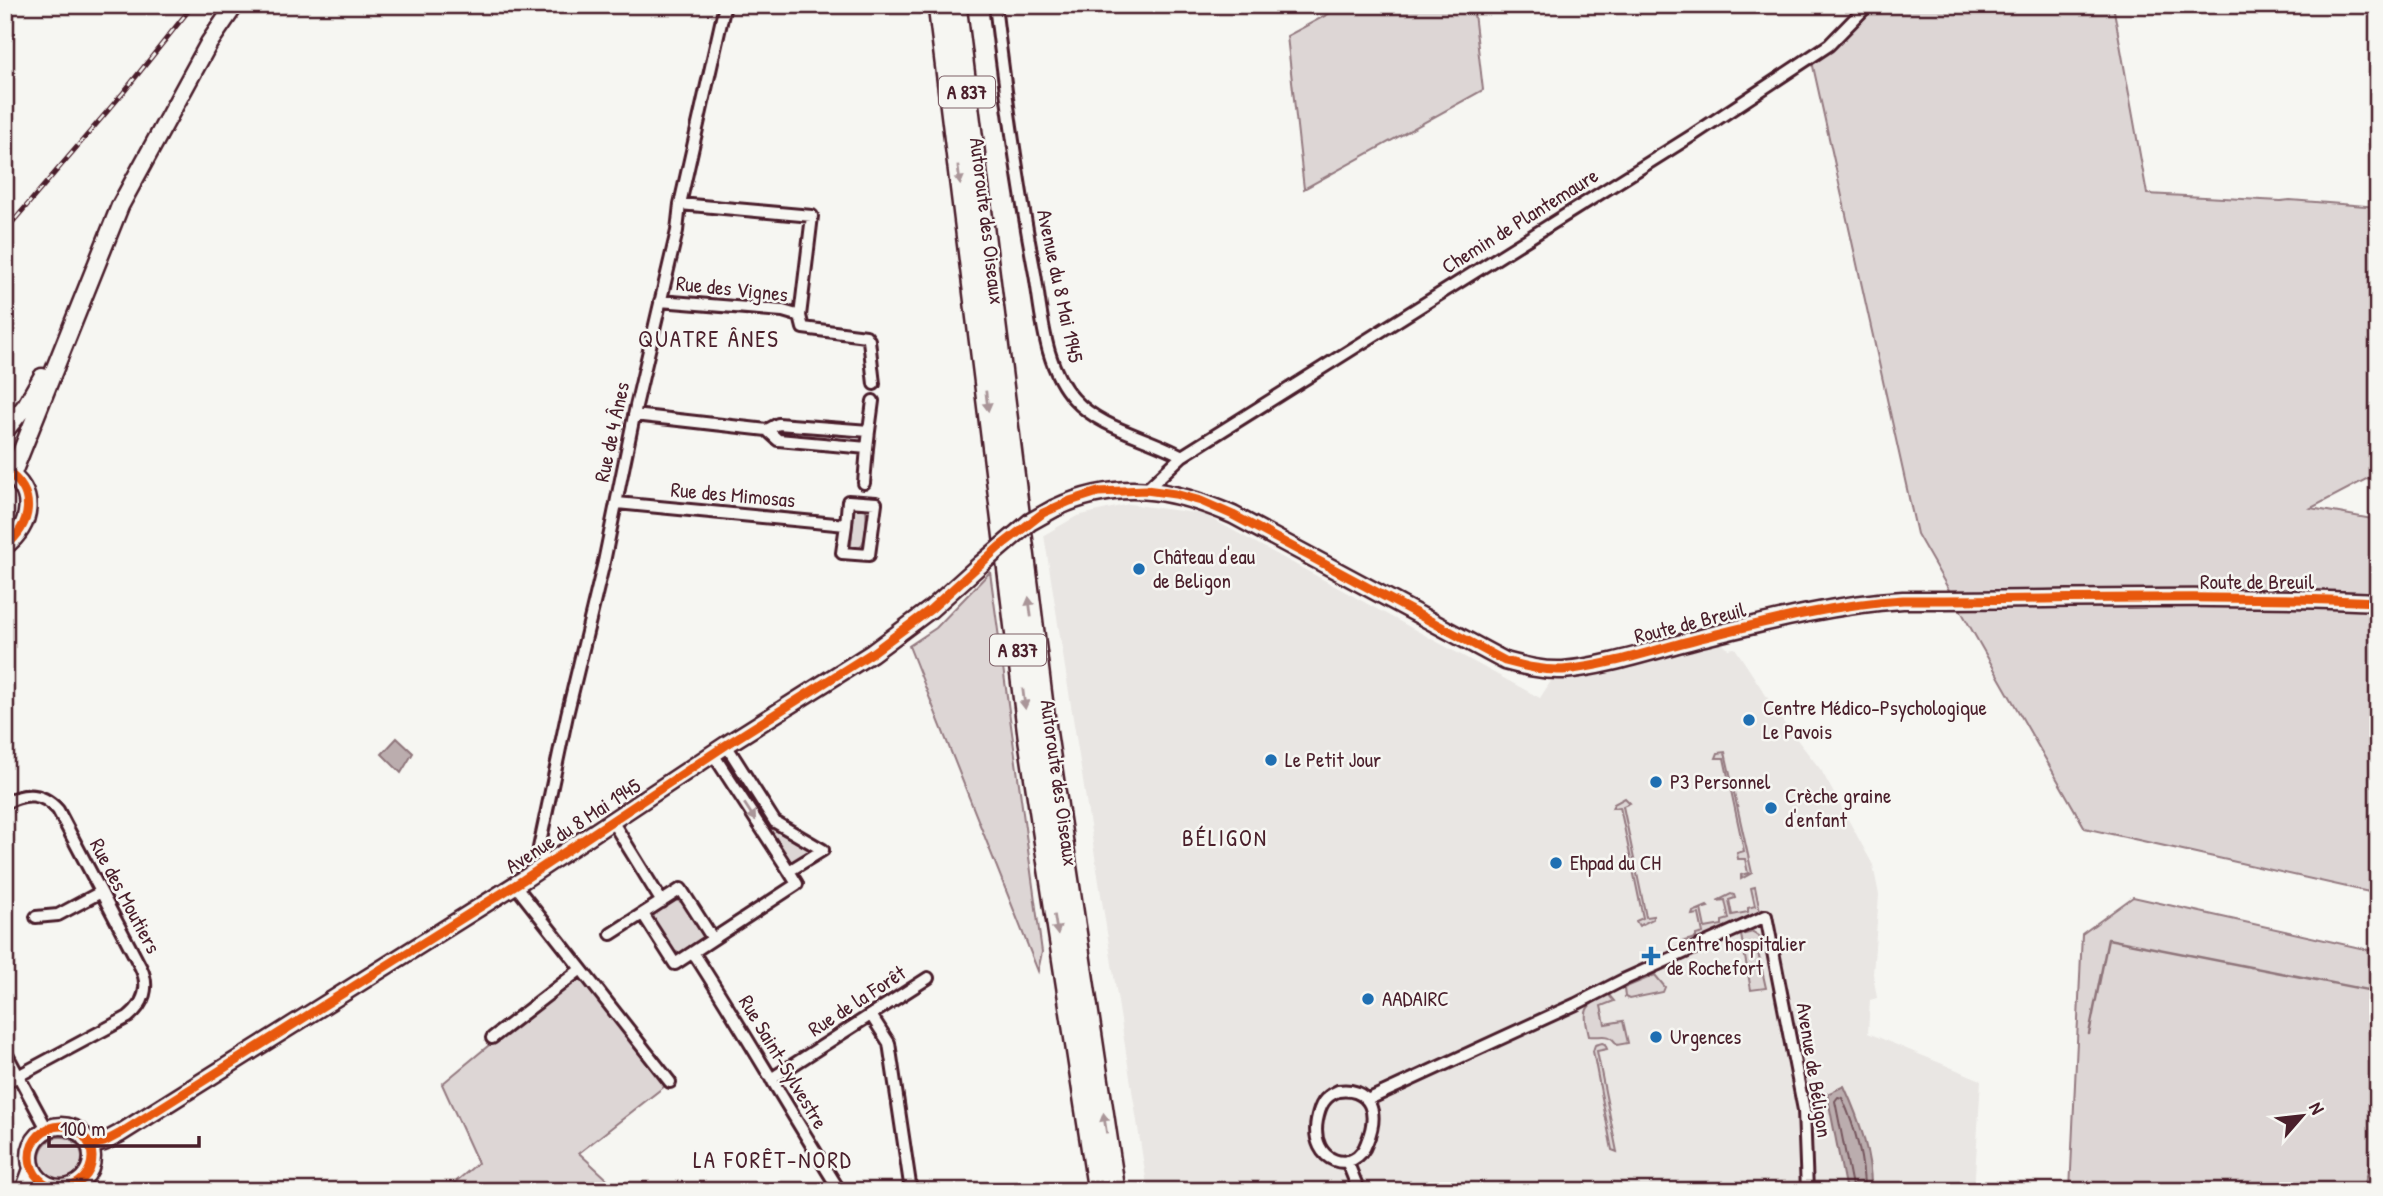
<svg xmlns="http://www.w3.org/2000/svg" width="2383" height="1196" viewBox="0 0 2383 1196" font-family="'Patrick Hand',sans-serif">
	<rect width="100%" height="100%" fill="#f6f6f2"/>
	<filter id="ink" filterUnits="userSpaceOnUse"><feTurbulence type="fractalNoise" baseFrequency=".0143" numOctaves="2"/><feDisplacementMap in="SourceGraphic" scale="14" xChannelSelector="R" yChannelSelector="G"/><feConvolveMatrix kernelMatrix="1 2 1 2 8 2 1 2 1" color-interpolation-filters="sRGB"/></filter>
	<g filter="url(#ink)">
		<path fill="#e9e6e3" d="M 1129,504 L 1203,514 L 1540,698 L 1551,681 L 1722,643 L 1728,649 L 1735,648 L 1784,723 L 1821,770 L 1873,865 L 1879,895 L 1873,974 L 1877,998 L 1870,1000 L 1868,1033 L 1981,1080 L 1974,1191 L 1148,1191 L 1044,535 L 1077,516 Z"/>
		<path fill="#ddd6d5" stroke="#947a80" stroke-width="2" d="M 1345,5 L 1473,5 L 1483,90 L 1304,189 L 1287,36 Z
			M 1862,5 L 2113,5 L 2147,194 L 2281,201 L 2290,200 L 2378,207 L 2378,473 L 2311,508 L 2378,520 L 2378,894 L 2085,828 L 1917,534 L 1811,57 Z
			M 858,506 L 866,508 C 867,520 867,543 858,550 L 852,549 L 851,545 L 854,510 Z
			M 990,572 L 1042,952 L 1038,971 L 909,646 L 936,628 Z
			M 726,745 L 775,822 L 823,850 L 789,871 L 713,754 Z
			M 1725,752 L 1752,873 L 1741,879 L 1741,875 L 1748,873 L 1745,859 L 1738,859 L 1737,853 L 1744,851 L 1724,758 L 1716,758 L 1718,753 Z
			M 1625,798 L 1630,803 L 1623,806 L 1646,917 L 1653,916 L 1653,919 L 1639,926 L 1636,921 L 1643,918 L 1620,807 L 1612,808 L 1614,804 Z
			M 1755,887 L 1760,912 L 1681,950 L 1680,942 L 1696,938 L 1696,935 L 1703,933 L 1699,914 L 1692,915 L 1693,912 L 1707,906 L 1708,907 L 1701,909 L 1705,928 L 1722,925 L 1722,921 L 1729,919 L 1725,900 L 1717,901 L 1731,894 L 1734,895 L 1735,898 L 1729,900 L 1732,915 L 1748,912 L 1748,908 L 1755,906 L 1751,888 Z
			M 2133,897 L 2378,952 L 2378,1191 L 2070,1191 L 2082,934 Z
			M 676,900 L 684,903 L 703,936 L 702,940 L 679,953 C 665,950 652,927 654,913 Z
			M 1753,932 L 1759,936 L 1764,947 L 1757,948 L 1766,988 L 1751,990 L 1741,935 Z
			M 581,969 L 670,1082 L 579,1153 L 620,1191 L 456,1191 L 453,1184 L 478,1163 L 442,1084 Z
			M 1655,975 L 1665,987 L 1663,992 L 1629,999 L 1625,997 L 1624,988 Z
			M 1608,994 L 1614,1001 L 1601,1006 L 1605,1024 L 1623,1021 L 1628,1043 L 1617,1045 C 1609,1031 1601,1038 1589,1036 C 1583,1010 1583,1006 1608,994 Z
			M 1602,1043 L 1605,1044 L 1607,1049 L 1597,1051 L 1617,1152 L 1612,1150 L 1593,1051 L 1595,1045 Z
			M40 1158a21 21 0 1 1 42 0a21 21 0 1 1-42 0Z"/>
		<path fill="#bbadae" stroke="#8e747a" stroke-width="2" d="M 397,738 L 413,753 L 401,773 L 382,754 Z
			M 1844,1086 C 1859,1119 1872,1154 1871,1191 L 1846,1191 L 1827,1094 Z"/>
		<g fill="none" stroke-linecap="round" stroke-linejoin="round">
			<path stroke="#77585f" stroke-width="2" d="M 1853,1191 L 1835,1101 L 1838,1097 L 1842,1098 C 1855,1127 1864,1159 1864,1191"/>
			<path stroke="#8e747a" stroke-width="2.5" d="M 2089,1034 L 2108,939 L 2378,992
				M 2363,1191 L 2378,1136"/>
			<g stroke="#4a1f2b" stroke-width="16">
				<path id="street" d="M 995,5 C 1006,96 1018,185 1035,274 C 1042,315 1044,367 1074,399 C 1101,429 1148,437 1182,456
					M 680,204 L 812,216 L 800,316
					M 660,301 L 783,311 L 800,316 L 803,328 L 866,336 L 869,340 L 874,384
					M 634,415 L 767,430 L 778,440 L 867,448 L 869,431 L 778,424 L 767,430
					M 869,431 L 873,401
					M 864,483 L 867,448
					M 1146,490 L 1182,456 L 1693,135 L 1829,45 L 1868,5
					M 617,503 L 846,525 L 842,553 L 869,555 L 876,503 L 848,501 L 846,525
					M 713,754 L 789,871 L 823,850 L 775,822 L 726,745
					M 5,803 C 25,792 42,792 58,810 L 141,968 C 150,987 144,1004 128,1017 L 5,1083
					M 612,821 L 662,902
					M 547,864 L 539,848 L 567,715 L 604,562 L 636,406 L 677,231 L 680,204 L 725,5
					M 515,885 L 670,1082
					M 36,917 L 58,915 L 101,892
					M 611,934 L 681,889 L 713,939 L 675,964 L 643,914
					M 713,939 L 797,884 L 789,871
					M 693,952 C 744,1031 790,1112 840,1191
					M 871,1015 L 889,1043 L 911,1191
					M 492,1038 L 581,969
					M 5,1051 L 47,1129
					M 771,1079 L 928,978
					M 1338,1091 C 1350,1089 1364,1092 1370,1105 C 1375,1116 1372,1130 1367,1142 C 1355,1177 1309,1163 1317,1120 C 1320,1105 1324,1097 1338,1091 Z
					M 1367,1100 L 1576,1004 L 1623,980 L 1766,916 L 1804,1110 L 1807,1191
					M 1347,1161 L 1359,1191"/>
			</g>
			<g stroke="#4a1f2b" stroke-width="21">
				<path id="secondary" d="M 5,431 L 26,405 L 42,377
					M 5,471 C 38,490 32,526 5,546
					M 12,475 L 120,206 L 209,43 L 235,5
					M 1055,508 C 1118,479 1171,488 1233,515 L 1505,661 C 1524,666 1543,671 1563,670 C 1611,666 1662,647 1709,636 C 1773,620 1837,604 1903,600 C 2061,600 2220,594 2378,602
					M30 1157a31 31 0 1 1 62 0a31 31 0 1 1-62 0Z
					M 90,1145 L 104,1142 L 119,1134 L 523,880 L 726,745 L 872,653 L 931,609 L 981,564
					M 24,1191 L 32,1169"/>
			</g>
			<g stroke="#4a1f2b" stroke-width="24">
				<path id="highway" d="M 938,5 L 1028,735 L 1098,1191
					M 956,5 L 1046,729 L 1115,1191"/>
			</g>
			<use href="#street" stroke="#f6f6f2" stroke-width="10"/>
			<use href="#secondary" stroke="#f6f6f2" stroke-width="16"/>
			<use href="#highway" stroke="#f6f6f2" stroke-width="19"/>
			<g stroke="#4a1f2b" stroke-width="5">
				<path id="rail" d="M 5,231 L 123,93 L 193,5"/>
			</g>
			<use href="#rail" stroke="#f6f6f2" stroke-width="2.5" stroke-dasharray="8" stroke-linecap="butt"/>
			<g stroke="#4a1f2b" stroke-width="21" stroke-linecap="butt">
				<path id="secondary-bridge" d="M 981,564 L 1030,522 L 1055,508"/>
			</g>
			<use href="#secondary-bridge" stroke="#f6f6f2" stroke-width="16"/>
			<g stroke="#f6f6f2" stroke-width="13">
				<path id="cycleway" d="M 5,471 C 38,490 32,526 5,546
					M30 1157a31 31 0 1 1 62 0a31 31 0 1 1-62 0Z
					M 90,1145 L 104,1142 L 119,1134 L 523,880 L 726,745 L 872,653 L 931,609 L 999,547 L 1043,513 L 1070,501 L 1098,492 L 1146,490 L 1175,494 L 1201,501 L 1233,515 L 1505,661 C 1524,666 1543,671 1563,670 C 1611,666 1662,647 1709,636 C 1773,620 1837,604 1903,600 C 2061,600 2220,594 2378,602"/>
			</g>
			<use href="#cycleway" stroke="#e8590c" stroke-width="9"/>
		</g>
		<defs><path id="oneway-solid" d="M-6-.8H1V-3.2L6.5 0L1 3.2V.8H-6Z" transform="scale(1.75)"/></defs>
		<g fill="#a99598">
			<use href="#oneway-solid" transform="translate(959 175) rotate(83)"/>
			<use href="#oneway-solid" transform="translate(987 401) rotate(83)"/>
			<use href="#oneway-solid" transform="translate(1030 607) rotate(-97)"/>
			<use href="#oneway-solid" transform="translate(1024 699) rotate(83)"/>
			<use href="#oneway-solid" transform="translate(750 812) rotate(57)"/>
			<use href="#oneway-solid" transform="translate(1056 925) rotate(81)"/>
			<use href="#oneway-solid" transform="translate(1105 1123) rotate(-99)"/>
		</g>
	</g>
	<g fill="#1f6fb2" stroke="#f6f6f2" stroke-width="2.5">
		<circle cx="1139" cy="569" r="7"/>
		<circle cx="1749" cy="720" r="7"/>
		<circle cx="1271" cy="760" r="7"/>
		<circle cx="1656" cy="782" r="7"/>
		<circle cx="1771" cy="808" r="7"/>
		<circle cx="1556" cy="863" r="7"/>
		<path d="M1647.5 945.5h7v7h7v7h-7v7h-7v-7h-7v-7h7z"/>
		<circle cx="1368" cy="999" r="7"/>
		<circle cx="1656" cy="1037" r="7"/>
	</g>
	<g text-anchor="middle" stroke-width="5" stroke-linejoin="round" paint-order="stroke">
		<g fill="#f6f6f2" stroke="#7e6067" stroke-width="2">
			<rect x="939" y="76.5" width="56" height="31" rx="5"/>
			<rect x="990" y="634.5" width="56" height="31" rx="5"/>
		</g>
		<g font-size="19" font-weight="bold" fill="#4a1f2b">
			<text x="967" y="99">A 837</text>
			<text x="1018" y="657">A 837</text>
		</g>
		<g font-size="21" fill="#4a1f2b" stroke="#f6f6f2">
			<text transform="translate(987 221) rotate(83)" y="7">Autoroute des Oiseaux</text>
			<text transform="translate(1520 221) rotate(-32)" y="7">Chemin de Plantemaure</text>
			<text transform="translate(1060 286) rotate(78)" y="7">Avenue du 8 Mai 1945</text>
			<text transform="translate(732 289) rotate(6)" y="7">Rue des Vignes</text>
			<text transform="translate(612 432) rotate(-78)" y="7">Rue de 4 Ânes</text>
			<text transform="translate(733 495) rotate(5)" y="7">Rue des Mimosas</text>
			<text x="2257" y="589">Route de Breuil</text>
			<text transform="translate(1690 623) rotate(-14)" y="7">Route de Breuil</text>
			<text transform="translate(1059 783) rotate(82)" y="7">Autoroute des Oiseaux</text>
			<text transform="translate(573 826) rotate(-33)" y="7">Avenue du 8 Mai 1945</text>
			<text transform="translate(125 896) rotate(62)" y="7">Rue des Moutiers</text>
			<text transform="translate(857 1001) rotate(-33)" y="7">Rue de la Forêt</text>
			<text transform="translate(783 1062) rotate(59)" y="7">Rue Saint-Sylvestre</text>
			<text transform="translate(1814 1070) rotate(81)" y="7">Avenue de Béligon</text>
		</g>
		<g font-size="21" fill="#4a1f2b" stroke="#f6f6f2" text-anchor="start">
			<text x="1153" y="564">Château d'eau<tspan x="1153" dy="24">de Beligon</tspan></text>
			<text x="1763" y="715">Centre Médico-Psychologique<tspan x="1763" dy="24">Le Pavois</tspan></text>
			<text x="1285" y="767">Le Petit Jour</text>
			<text x="1670" y="789">P3 Personnel</text>
			<text x="1785" y="803">Crèche graine<tspan x="1785" dy="24">d'enfant</tspan></text>
			<text x="1570" y="870">Ehpad du CH</text>
			<text x="1667" y="951">Centre hospitalier<tspan x="1667" dy="24">de Rochefort</tspan></text>
			<text x="1382" y="1006">AADAIRC</text>
			<text x="1670" y="1044">Urgences</text>
		</g>
		<g font-size="23" letter-spacing="2" fill="#4a1f2b" stroke="#f6f6f2">
			<text x="709" y="347">QUATRE ÂNES</text>
			<text x="1225" y="846">BÉLIGON</text>
			<text x="773" y="1168">LA FORÊT-NORD</text>
		</g>
	</g>
	<rect width="2383" height="1196" fill="none" stroke="#f6f6f2" stroke-width="28"/>
	<rect x="14" y="14" width="2355" height="1168" fill="none" stroke="#4a1f2b" stroke-width="2.5" filter="url(#ink)"/>
	<g transform="translate(2302 1116) rotate(62)" stroke="#f6f6f2" stroke-width="5" paint-order="stroke">
	<path d="M0-5L12 26L0 18L-12 26Z" fill="#4a1f2b"/>
	<text y="-10" font-size="19" font-weight="bold" text-anchor="middle" fill="#4a1f2b">N</text>
	</g>
	<path d="M49 1136v10h150v-10" fill="none" stroke="#4a1f2b" stroke-width="3.5"/>
	<text x="60" y="1136" font-size="21" fill="#4a1f2b" stroke="#f6f6f2" stroke-width="5" paint-order="stroke">100 m</text>
</svg>
